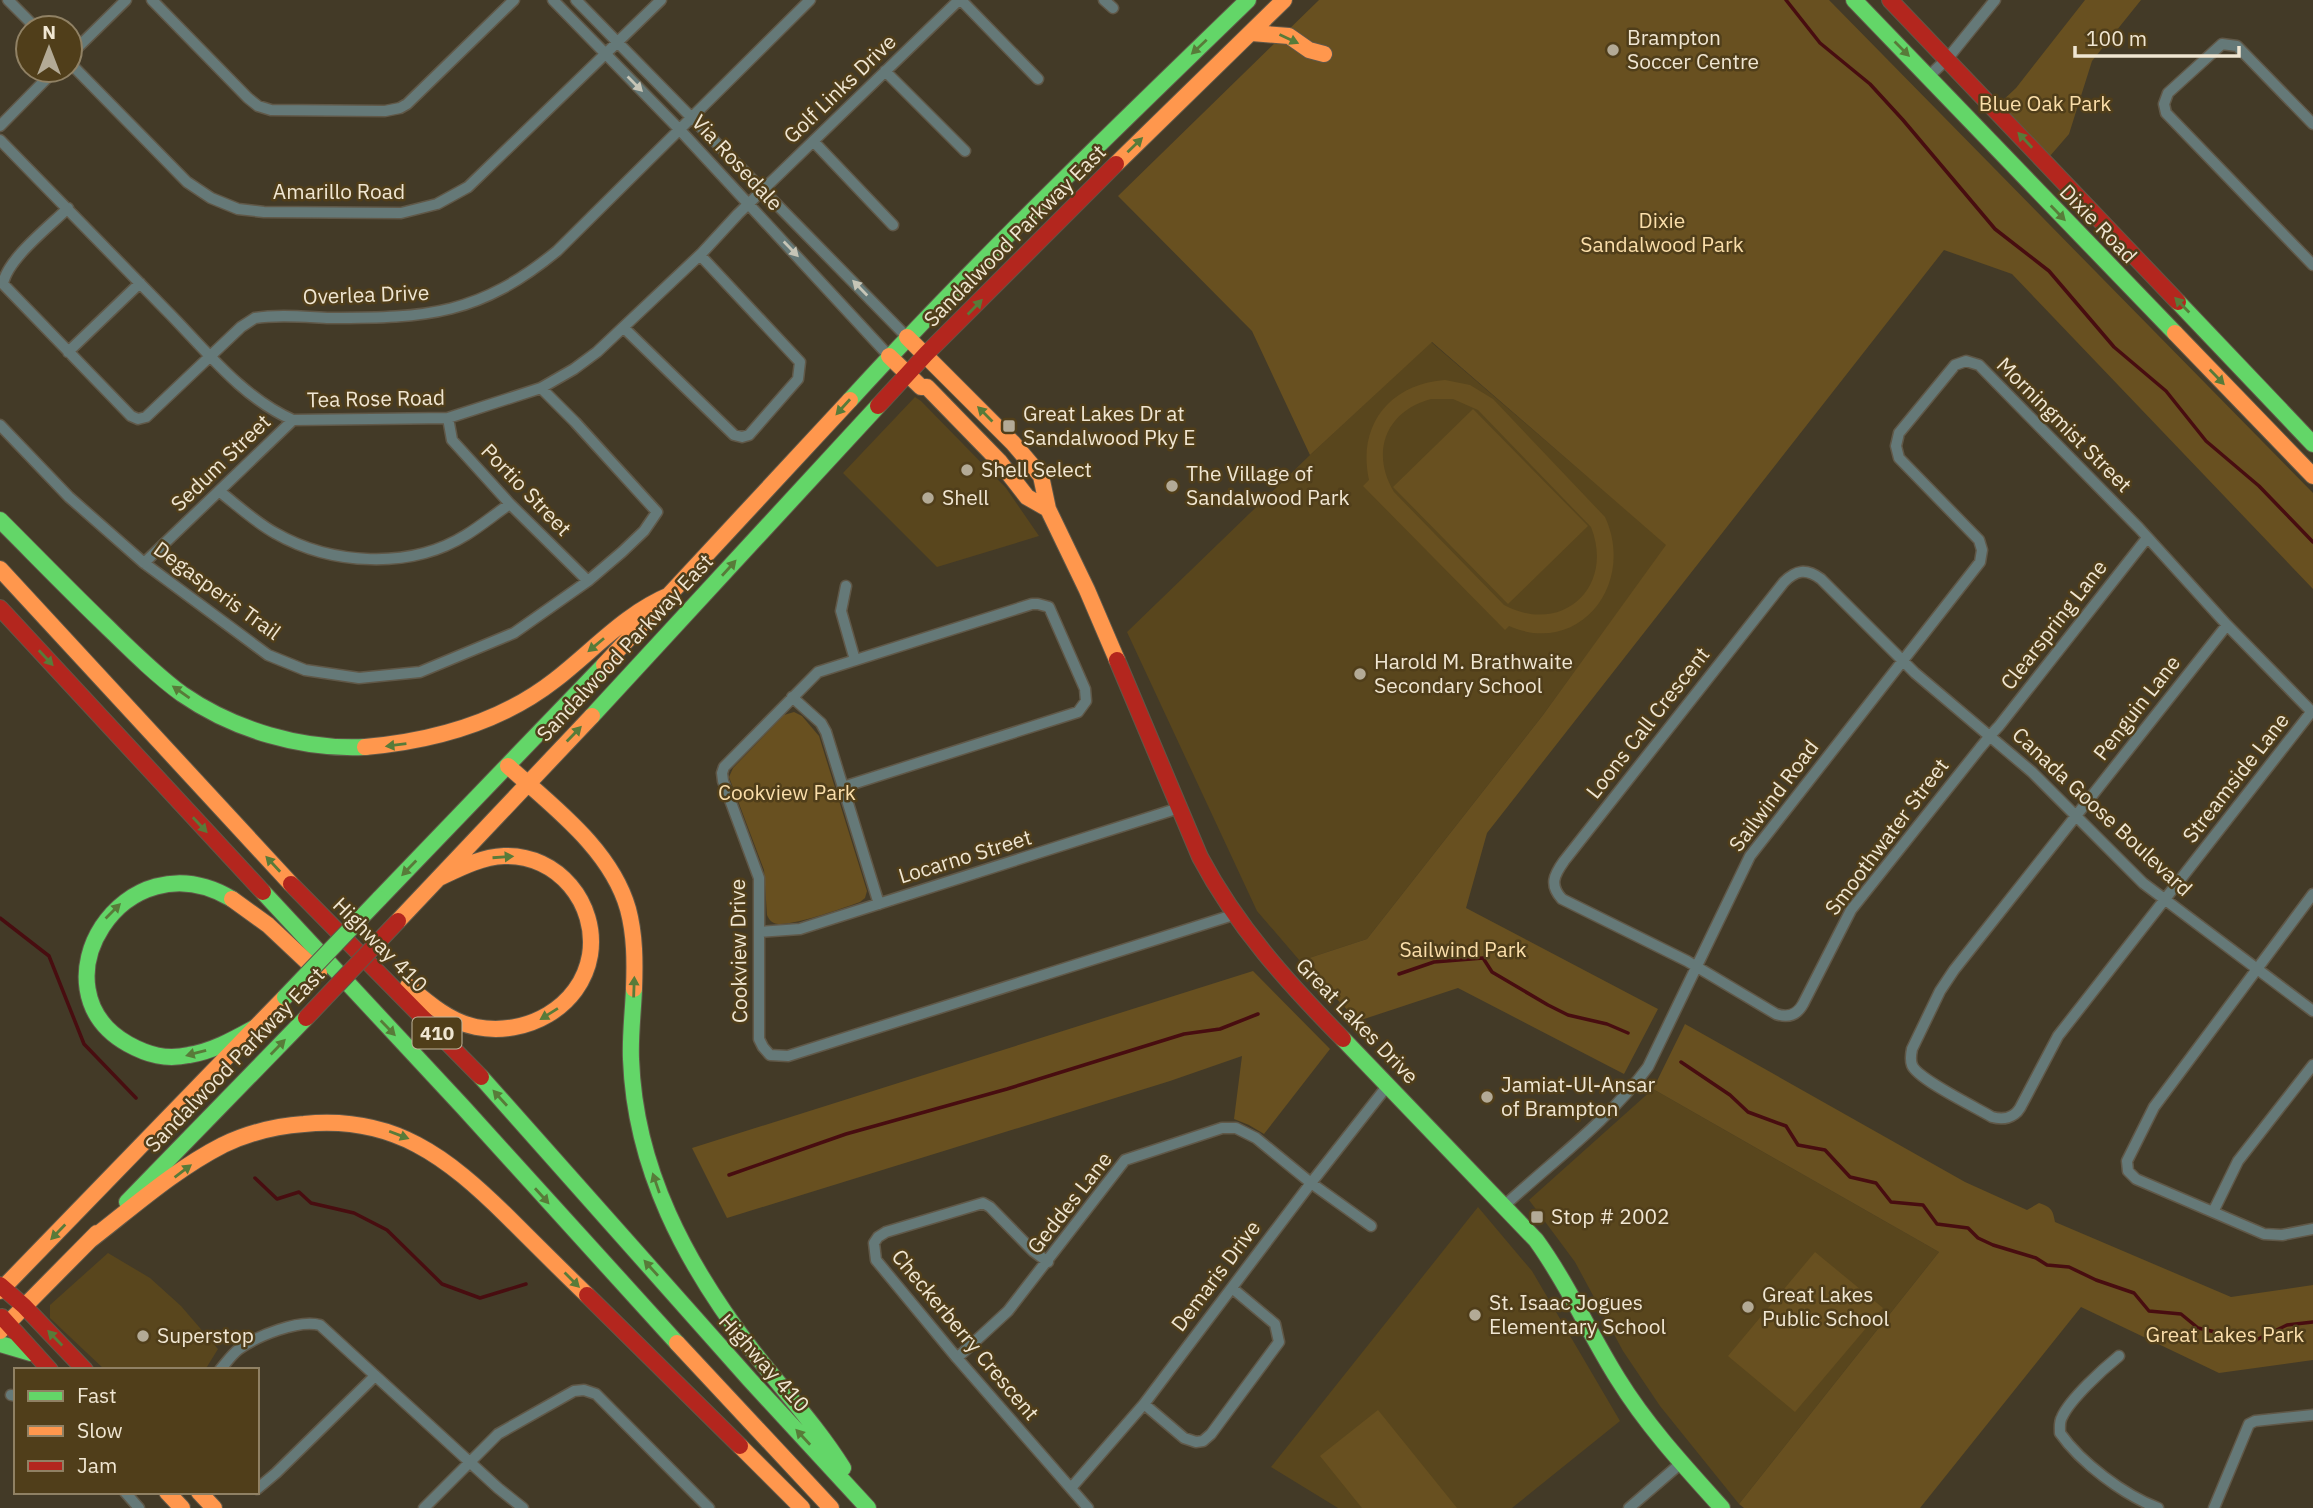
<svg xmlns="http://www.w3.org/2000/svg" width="2313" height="1508" viewBox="0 0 2313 1508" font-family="'IBM Plex Sans',sans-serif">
	<rect width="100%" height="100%" fill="#433a27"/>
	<path fill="#59461d" d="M 1431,342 L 1667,545 L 1543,715 L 1367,939 L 1300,961 L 1257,911 L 1127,632 L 1310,455 Z
		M 915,397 L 921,401 L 1006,488 L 1039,536 L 937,567 L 843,473 Z
		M 1653,1089 L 1939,1252 L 1739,1504 L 1660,1406 L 1623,1351 L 1575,1262 L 1529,1200 Z
		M 1478,1207 L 1532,1271 L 1620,1421 L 1512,1508 L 1338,1508 L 1271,1467 Z
		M 108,1253 L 150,1278 L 181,1306 L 218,1349 L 205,1370 L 105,1370 L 50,1318 L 50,1305 Z"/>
	<path fill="#685020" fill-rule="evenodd" d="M 1319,0 L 1829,0 L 2313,493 L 2313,589 L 2012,274 L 1944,250 L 1487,833 L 1466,908 L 1658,1009 L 1624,1074 L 1458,988 L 1358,1021 L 1300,961 L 1367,939 L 1543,715 L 1666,545 L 1432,342 L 1310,455 L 1252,331 L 1118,196 Z
		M 2085,0 L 2141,0 L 2092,61 L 2069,134 L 2050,156 L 2000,103 L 2016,88 Z
		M 1445,380 L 1470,385 L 1493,399 L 1605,517 C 1636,584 1579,657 1509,626 L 1505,630 L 1363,486 L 1369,480 C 1357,425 1390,384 1445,380 ZM 1431,399 L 1453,399 L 1478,410 L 1591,527 C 1615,587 1562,636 1504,605 L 1394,492 C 1370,452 1386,411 1431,399 Z
		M 1473,409 L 1588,526 L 1508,604 L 1393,487 Z
		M 794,712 L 802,716 L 819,736 L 867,891 L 865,898 L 860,902 C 846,907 786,929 774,923 C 770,921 769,919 767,915 L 764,870 L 729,777 L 733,768 L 784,715 Z
		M 1253,971 L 1330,1049 L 1264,1134 L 1249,1125 L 1234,1119 L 1242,1056 L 1170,1081 L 727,1218 L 692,1148 Z
		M 1685,1024 L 1965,1182 L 2027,1210 L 2039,1203 C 2051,1207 2053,1210 2055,1222 L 2231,1297 L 2313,1285 L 2313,1360 L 2219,1373 L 2081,1307 L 1920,1508 L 1744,1508 L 1739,1504 L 1939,1252 L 1653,1089 Z
		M 1815,1252 L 1883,1308 L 1795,1412 L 1728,1356 Z
		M 1378,1410 L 1457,1508 L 1362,1508 L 1320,1456 Z"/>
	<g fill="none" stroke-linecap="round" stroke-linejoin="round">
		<path stroke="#480d10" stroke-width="3.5" d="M 1786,0 L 1820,43 L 1870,84 L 1903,120 L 1995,229 L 2049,271 L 2114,347 L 2166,391 L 2206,441 L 2259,486 L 2313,542
			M 0,918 L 49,956 L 84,1044 L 136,1098
			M 1399,974 L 1434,962 L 1483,958 L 1492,972 L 1548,1005 L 1568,1015 L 1607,1024 L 1628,1033
			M 1681,1062 L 1730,1095 L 1748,1112 L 1786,1126 L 1798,1145 L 1825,1150 L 1850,1177 L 1876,1183 L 1891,1202 L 1923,1205 L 1937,1224 L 1968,1228 L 1978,1238 L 1993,1245 L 2036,1258 L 2047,1265 L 2069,1267 L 2096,1280 L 2134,1293 L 2149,1311 L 2181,1314 L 2198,1328 L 2254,1341 L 2287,1325 L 2313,1322
			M 729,1175 L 846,1134 L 1007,1089 L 1184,1034 L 1220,1029 L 1258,1014
			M 255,1178 L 277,1199 L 299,1192 L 311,1203 L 354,1213 L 387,1230 L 442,1284 L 480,1298 L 526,1284"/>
		<g stroke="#605848" stroke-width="13">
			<path id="street" d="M 8,0 L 36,28
				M 152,0 L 248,98 L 258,106 L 271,110 L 385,111 L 400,108 L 407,104 L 514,0
				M 553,0 L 679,129 L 889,356
				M 576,0 L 907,337
				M 961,0 L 1038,79
				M 1104,0 L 1113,8
				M 70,55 L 126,0
				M 70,63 L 187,182 L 211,198 L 238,209 L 264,212 L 401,213 L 437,204 L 468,187 L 661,0
				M 885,71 L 965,151
				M 1929,76 L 1948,58 L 1995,0
				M 2313,124 L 2237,46 L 2222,44 L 2168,93 L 2164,104 L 2166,113 L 2313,265
				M 0,126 L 55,70
				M 0,140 C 55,196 110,252 165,309 C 204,348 242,398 293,420 L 448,418 L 541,388 L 574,369 L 597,352 L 702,253 L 738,214 L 959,0
				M 814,142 L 893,225
				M 68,208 C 49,227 7,259 3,284 L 131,416 L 138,419 L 146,417 L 241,327 L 255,318 C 279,314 306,317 330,318 C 428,318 479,315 557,251 L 810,0
				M 624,328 L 734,435 L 742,437 L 749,435 L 798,379 L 800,362 L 700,255
				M 68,352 L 140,283
				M 448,418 L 452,440 L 510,504 L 588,581
				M 0,425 L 69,497 L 144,563 L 268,655 L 305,670 L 359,678 L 420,672 L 514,633 L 588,581 L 622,552 L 644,531 L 657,512 L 575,422 L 541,388
				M 219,491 C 237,505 255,522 275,533 C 331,565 410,570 466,535 C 481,526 495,514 510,504
				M 2147,538 L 1999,726 C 1992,733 1986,741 1980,748 L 1851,910 L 1803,1004 C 1797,1015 1788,1018 1776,1014 L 1687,961 L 1562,899 C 1549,885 1554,875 1564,861 L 1784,582 C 1796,570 1806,568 1821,579 L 1915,673 L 2032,772 L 2143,883 L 2313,1011
				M 144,563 L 293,420
				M 846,586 L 841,611 L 855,660
				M 2227,625 L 1954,970 L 1940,991 L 1912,1049 C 1911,1054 1910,1060 1912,1065 C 1917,1079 1977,1108 1992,1117 C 2003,1120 2014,1118 2020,1108 L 2058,1036 L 2312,711
				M 792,697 L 821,723 L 826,732 L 879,904
				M 843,787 L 1078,712 L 1086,701 L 1085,689 L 1049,607 L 1038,604 L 1032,604 L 818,672 L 724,767 L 722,773 L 723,781 L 759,878 L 759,1039 L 763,1047 L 770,1055 L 788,1056 L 1233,915
				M 2313,894 L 2154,1107 L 2127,1161 L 2128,1171 L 2136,1179 L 2264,1234 L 2282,1235 L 2313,1229
				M 760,932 L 800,929 L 1179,808
				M 1504,1206 C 1553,1161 1609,1120 1648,1067 L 1750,856 L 1980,562 L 1982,550 L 1979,540 L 1899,458 L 1896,446 L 1899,433 L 1955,365 L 1966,361 L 1979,365 L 2139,528 L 2227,625 L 2313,713
				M 2213,1212 L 2238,1161 L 2313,1065
				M 1048,1262 L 1033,1251 L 990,1207 L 983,1203 L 886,1232 L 878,1237 L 874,1243 L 876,1260 L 957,1358 L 1088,1508
				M 2119,1356 C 2103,1369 2070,1399 2062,1417 C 2059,1422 2060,1427 2060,1433 C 2081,1463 2124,1495 2158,1508
				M 957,1358 L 1008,1311 L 1125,1160 L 1222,1128 L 1236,1128 L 1256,1138 L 1311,1183 L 1371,1226
				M 220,1370 C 226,1363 232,1354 239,1349 C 257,1336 299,1319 320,1325 L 498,1488 L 523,1508
				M 11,1395 L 16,1396
				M 1144,1404 L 1184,1438 L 1196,1442 L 1203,1441 L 1211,1434 L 1279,1342 L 1275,1324 L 1232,1288
				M 1071,1488 L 1144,1404 L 1311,1183 L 1388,1085
				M 257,1489 L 276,1473 L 375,1376
				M 125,1492 L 139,1508
				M 424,1508 L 498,1434 L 574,1391 L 584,1390 L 596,1394 L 709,1508
				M 1629,1508 L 1680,1464
				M 2214,1508 L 2249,1424 L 2255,1421 L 2313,1415"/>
		</g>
		<g stroke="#605848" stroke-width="18">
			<path id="fast" d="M 1854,0 L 2175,333
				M 2178,302 L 2313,444
				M 850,400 C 977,261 1113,131 1248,0
				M 0,520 C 33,553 65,586 99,619 C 125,644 152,672 182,694 C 234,730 302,750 365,747
				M 592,716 L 878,406
				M 263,892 L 463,1107 L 677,1343
				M 232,899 C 123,834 30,989 128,1044 C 148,1055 166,1060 189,1055 C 214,1051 236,1038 258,1026
				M 379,899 L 604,665
				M 634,989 C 633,1013 630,1036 631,1059 C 635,1169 686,1264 752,1350 C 782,1389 816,1425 843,1468
				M 1343,1039 L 1536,1240 C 1568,1284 1589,1333 1618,1379 C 1647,1426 1685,1467 1722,1508
				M 481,1077 L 750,1380 L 868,1508
				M 127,1202 L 306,1018
				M 0,1344 L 31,1353"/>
		</g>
		<g stroke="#605848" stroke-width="18">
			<path id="slow" d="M 1252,33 L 1289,36 L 1309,50 L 1324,54
				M 1116,164 L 1284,0
				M 2175,333 L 2313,476
				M 907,337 L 1013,443 L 1041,476 L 1048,509 L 1087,590 L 1117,660
				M 889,356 L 921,387 L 927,387 L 999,461 L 1027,497 L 1048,509
				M 0,569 L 291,884
				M 604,665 L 850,400
				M 365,747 C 433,741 500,723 555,680 C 595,649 624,614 672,594
				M 508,766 C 552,806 611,849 628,909 C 635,935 635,962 634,989
				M 232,899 L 268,925 L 319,973
				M 398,921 L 592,716
				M 408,986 C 428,1003 450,1022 476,1027 C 525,1037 581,1008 590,955 C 598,904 558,854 504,856 C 481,857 460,868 439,878
				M 89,1241 C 132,1208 174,1170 223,1145 C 248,1133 276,1126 304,1124 C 394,1115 447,1157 508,1217 C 534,1243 560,1269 587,1295
				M 0,1291 L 285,997
				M 0,1331 L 97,1233
				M 677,1343 L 831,1508
				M 740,1446 L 802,1508
				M 167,1492 L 182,1508
				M 199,1492 L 214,1508"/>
		</g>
		<g stroke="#605848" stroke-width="18">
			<path id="jam" d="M 1890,0 L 2178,302
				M 878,406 L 926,354 L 1116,164
				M 0,608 L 263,892
				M 1117,660 L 1200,857 C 1237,927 1288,983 1343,1039
				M 291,884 L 481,1077
				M 0,1285 L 24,1306 L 85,1370
				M 587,1295 L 740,1446
				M 2,1317 L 50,1370"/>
		</g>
		<use href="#street" stroke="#657978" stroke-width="10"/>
		<use href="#fast" stroke="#63d668" stroke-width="16"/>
		<use href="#slow" stroke="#ff974d" stroke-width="16"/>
		<use href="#jam" stroke="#b3261e" stroke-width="16"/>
		<g stroke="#605848" stroke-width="18" stroke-linecap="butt">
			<path id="fast-bridge" d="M 285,997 L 379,899"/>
		</g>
		<g stroke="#605848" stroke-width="18" stroke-linecap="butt">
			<path id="jam-bridge" d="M 306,1018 L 398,921"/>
		</g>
		<use href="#fast-bridge" stroke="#63d668" stroke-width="16"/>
		<use href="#jam-bridge" stroke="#b3261e" stroke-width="16"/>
	</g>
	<defs><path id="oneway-solid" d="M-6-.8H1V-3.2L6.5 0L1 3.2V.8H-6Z" transform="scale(1.75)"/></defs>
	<g fill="#587b39">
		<use href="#oneway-solid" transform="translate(1289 39) rotate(25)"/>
		<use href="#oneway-solid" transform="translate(1199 47) rotate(137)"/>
		<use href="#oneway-solid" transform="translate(1902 49) rotate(45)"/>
		<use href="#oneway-solid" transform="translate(2025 140) rotate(-133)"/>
		<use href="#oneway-solid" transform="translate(1135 145) rotate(-44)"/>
		<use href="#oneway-solid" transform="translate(2058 213) rotate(46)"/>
		<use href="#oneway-solid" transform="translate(2182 305) rotate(-134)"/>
		<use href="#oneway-solid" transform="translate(975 307) rotate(-46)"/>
		<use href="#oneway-solid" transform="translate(2217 377) rotate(46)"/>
		<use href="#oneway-solid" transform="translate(843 407) rotate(132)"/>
		<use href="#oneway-solid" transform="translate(985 414) rotate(-135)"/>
		<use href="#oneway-solid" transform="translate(729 568) rotate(-48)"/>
		<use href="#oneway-solid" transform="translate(596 645) rotate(140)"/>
		<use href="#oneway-solid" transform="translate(46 658) rotate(47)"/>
		<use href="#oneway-solid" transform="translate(181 692) rotate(-145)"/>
		<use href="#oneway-solid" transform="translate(574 734) rotate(-46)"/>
		<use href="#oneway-solid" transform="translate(396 745) rotate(173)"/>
		<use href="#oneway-solid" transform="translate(200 825) rotate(47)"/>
		<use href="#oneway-solid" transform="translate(503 857) rotate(-4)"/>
		<use href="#oneway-solid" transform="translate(273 864) rotate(-133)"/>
		<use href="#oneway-solid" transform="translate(409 868) rotate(134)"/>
		<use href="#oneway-solid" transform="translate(113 911) rotate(-45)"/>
		<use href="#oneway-solid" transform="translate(634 987) rotate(-88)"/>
		<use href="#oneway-solid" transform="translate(549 1014) rotate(148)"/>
		<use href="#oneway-solid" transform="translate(388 1028) rotate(46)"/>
		<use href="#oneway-solid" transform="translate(278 1047) rotate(-46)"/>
		<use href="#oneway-solid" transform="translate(196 1053) rotate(165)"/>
		<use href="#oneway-solid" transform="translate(500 1098) rotate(-132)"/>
		<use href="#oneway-solid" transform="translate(399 1135) rotate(21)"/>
		<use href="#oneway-solid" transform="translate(183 1171) rotate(-37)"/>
		<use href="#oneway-solid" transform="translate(656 1183) rotate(-109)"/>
		<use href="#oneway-solid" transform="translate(542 1196) rotate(48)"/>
		<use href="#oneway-solid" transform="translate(58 1232) rotate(134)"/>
		<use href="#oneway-solid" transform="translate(651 1268) rotate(-132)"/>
		<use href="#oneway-solid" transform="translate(572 1280) rotate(45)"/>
		<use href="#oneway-solid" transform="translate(55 1338) rotate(-134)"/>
		<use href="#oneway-solid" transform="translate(803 1437) rotate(-133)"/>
	</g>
	<g fill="#c6c5b7">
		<use href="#oneway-solid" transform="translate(635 84) rotate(45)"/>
		<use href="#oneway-solid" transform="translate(791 249) rotate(46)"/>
		<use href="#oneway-solid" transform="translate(860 288) rotate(-134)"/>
	</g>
	<g fill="#b3aa96" stroke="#503e1a" stroke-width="2.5">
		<circle cx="1613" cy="50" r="7"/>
		<rect x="1002" y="419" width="14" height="14" rx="3.5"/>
		<circle cx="967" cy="470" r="7"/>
		<circle cx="1172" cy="486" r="7"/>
		<circle cx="928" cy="498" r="7"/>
		<circle cx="1360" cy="674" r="7"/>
		<circle cx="1487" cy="1097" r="7"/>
		<rect x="1530" y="1210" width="14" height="14" rx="3.5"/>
		<circle cx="1748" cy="1307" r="7"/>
		<circle cx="1475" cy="1315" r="7"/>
		<circle cx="143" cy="1336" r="7"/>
	</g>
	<g text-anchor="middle" stroke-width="5" stroke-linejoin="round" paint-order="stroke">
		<rect fill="#503e1a" stroke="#c0b49b" stroke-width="2" x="412.5" y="1017.5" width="49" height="31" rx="5"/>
		<g font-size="19" font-weight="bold" fill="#f0e6d2">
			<text x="437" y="1040">410</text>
		</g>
		<g font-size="21" fill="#f0e6d2" stroke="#503e1a" text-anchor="start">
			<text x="1627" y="45">Brampton<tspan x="1627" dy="24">Soccer Centre</tspan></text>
			<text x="1023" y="421">Great Lakes Dr at<tspan x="1023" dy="24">Sandalwood Pky E</tspan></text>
			<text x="981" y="477">Shell Select</text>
			<text x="1186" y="481">The Village of<tspan x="1186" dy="24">Sandalwood Park</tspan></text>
			<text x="942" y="505">Shell</text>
			<text x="1374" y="669">Harold M. Brathwaite<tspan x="1374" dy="24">Secondary School</tspan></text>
			<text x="1501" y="1092">Jamiat-Ul-Ansar<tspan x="1501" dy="24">of Brampton</tspan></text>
			<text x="1551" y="1224">Stop # 2002</text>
			<text x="1762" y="1302">Great Lakes<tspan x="1762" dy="24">Public School</tspan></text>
			<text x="1489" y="1310">St. Isaac Jogues<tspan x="1489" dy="24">Elementary School</tspan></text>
			<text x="157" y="1343">Superstop</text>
		</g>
		<g font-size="21" fill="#f0e6d2" stroke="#503e1a">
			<text transform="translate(840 89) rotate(-44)" y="7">Golf Links Drive</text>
			<text transform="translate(737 163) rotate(47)" y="7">Via Rosedale</text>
			<text x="339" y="199">Amarillo Road</text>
			<text transform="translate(2098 224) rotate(46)" y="7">Dixie Road</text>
			<text transform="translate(1015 236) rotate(-45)" y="7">Sandalwood Parkway East</text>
			<text transform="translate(366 295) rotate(-2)" y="7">Overlea Drive</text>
			<text transform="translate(376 399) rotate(-1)" y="7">Tea Rose Road</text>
			<text transform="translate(2064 425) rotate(45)" y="7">Morningmist Street</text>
			<text transform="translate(221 463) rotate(-44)" y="7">Sedum Street</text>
			<text transform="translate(526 490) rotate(46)" y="7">Portio Street</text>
			<text transform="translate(217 591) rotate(36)" y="7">Degasperis Trail</text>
			<text transform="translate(2054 625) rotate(-52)" y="7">Clearspring Lane</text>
			<text transform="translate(625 648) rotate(-47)" y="7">Sandalwood Parkway East</text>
			<text transform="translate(2137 708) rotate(-52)" y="7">Penguin Lane</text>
			<text transform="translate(1648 723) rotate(-52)" y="7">Loons Call Crescent</text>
			<text transform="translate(2236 778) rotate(-52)" y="7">Streamside Lane</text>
			<text transform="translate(1774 796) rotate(-53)" y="7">Sailwind Road</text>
			<text transform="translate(2102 812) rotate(43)" y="7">Canada Goose Boulevard</text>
			<text transform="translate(1887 837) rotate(-53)" y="7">Smoothwater Street</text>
			<text transform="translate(965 857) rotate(-17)" y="7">Locarno Street</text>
			<text transform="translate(380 945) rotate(45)" y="7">Highway 410</text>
			<text transform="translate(739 951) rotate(-91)" y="7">Cookview Drive</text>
			<text transform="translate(1357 1021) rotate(46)" y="7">Great Lakes Drive</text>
			<text transform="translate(235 1060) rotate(-46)" y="7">Sandalwood Parkway East</text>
			<text transform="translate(1070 1203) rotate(-52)" y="7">Geddes Lane</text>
			<text transform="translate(1216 1276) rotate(-53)" y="7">Demaris Drive</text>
			<text transform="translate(965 1335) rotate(50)" y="7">Checkerberry Crescent</text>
			<text transform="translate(764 1363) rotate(48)" y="7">Highway 410</text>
		</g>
		<g font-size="21" fill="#fadeaa" stroke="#503e1a">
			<text x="2045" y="111">Blue Oak Park</text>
			<text x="1662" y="228">Dixie<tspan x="1662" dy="24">Sandalwood Park</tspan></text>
			<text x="787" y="800">Cookview Park</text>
			<text x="1463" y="957">Sailwind Park</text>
			<text x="2225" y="1342">Great Lakes Park</text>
		</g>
	</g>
	<rect x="14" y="1368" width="245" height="126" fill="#503e1a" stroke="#908164" stroke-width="2"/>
	<rect x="28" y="1391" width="35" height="10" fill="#63d668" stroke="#908164" stroke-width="2"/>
	<text x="77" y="1403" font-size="21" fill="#f0e6d2">Fast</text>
	<rect x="28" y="1426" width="35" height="10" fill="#ff974d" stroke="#908164" stroke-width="2"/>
	<text x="77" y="1438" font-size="21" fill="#f0e6d2">Slow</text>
	<rect x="28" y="1461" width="35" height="10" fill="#b3261e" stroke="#908164" stroke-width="2"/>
	<text x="77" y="1473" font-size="21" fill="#f0e6d2">Jam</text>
	<g transform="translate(49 49)"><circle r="33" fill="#503e1a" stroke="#908164" stroke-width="2"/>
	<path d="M0-5L12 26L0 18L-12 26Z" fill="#b3aa96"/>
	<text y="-10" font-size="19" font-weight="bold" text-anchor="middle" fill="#f0e6d2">N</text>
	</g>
	<path d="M2075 46v10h164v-10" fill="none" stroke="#f0e6d2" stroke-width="3.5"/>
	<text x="2086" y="46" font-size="21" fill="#f0e6d2" stroke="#503e1a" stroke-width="5" paint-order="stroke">100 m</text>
</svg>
